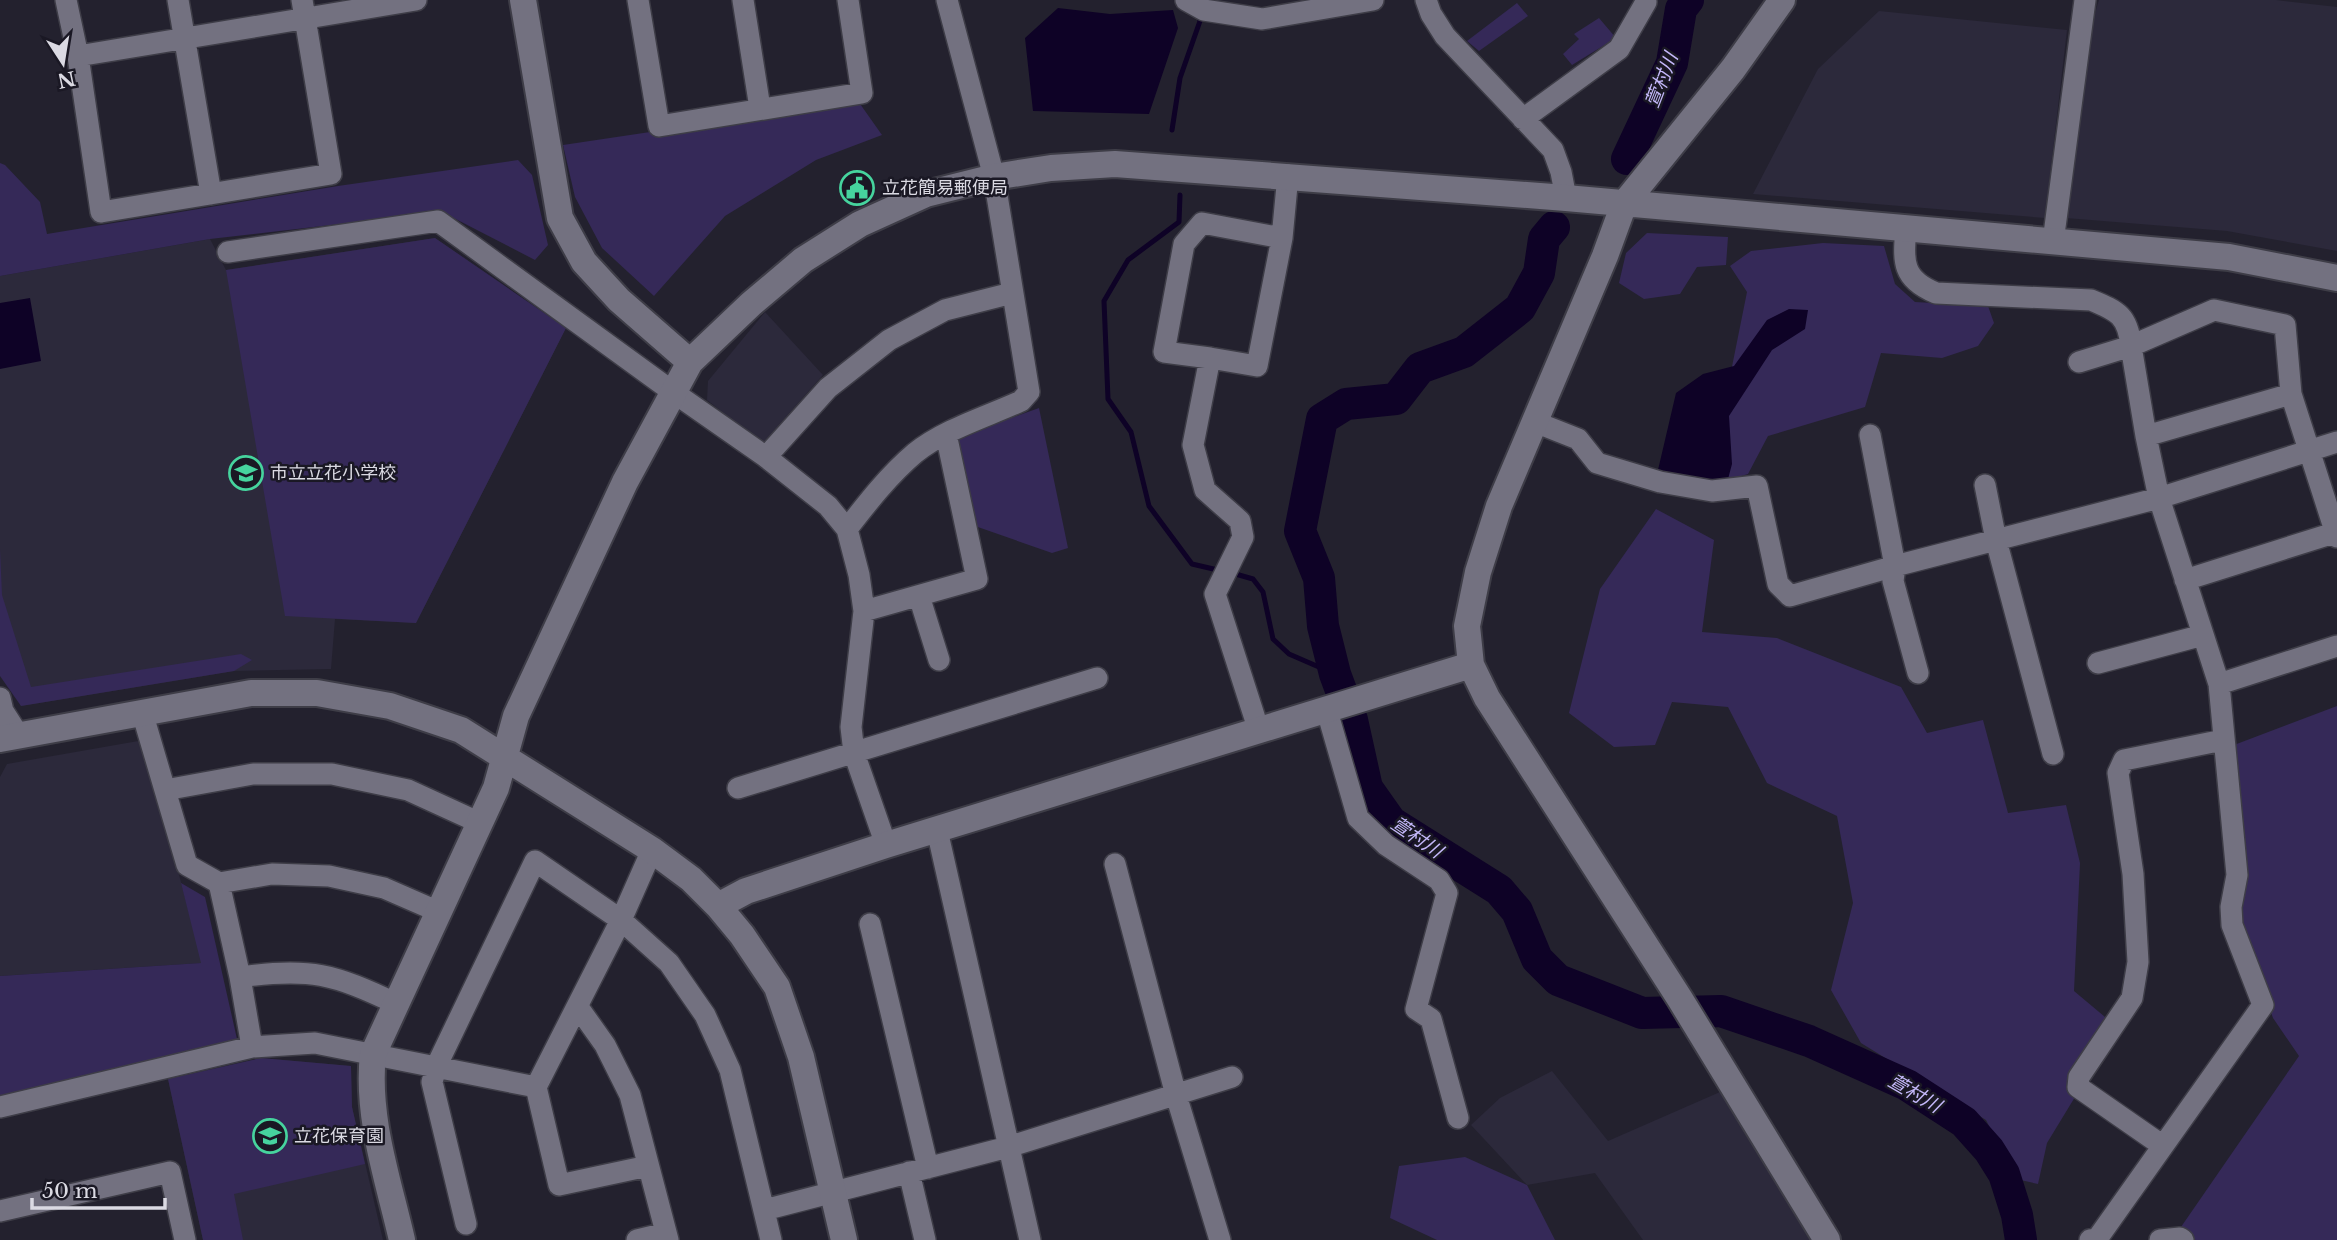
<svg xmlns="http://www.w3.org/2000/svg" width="2337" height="1240" viewBox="0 0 2337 1240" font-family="'Libre Baskerville','Noto Sans JP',serif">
	<rect width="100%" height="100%" fill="#23212e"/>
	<path fill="#2c293b" d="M 2099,0 L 2276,0 L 2337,7 L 2337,251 L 2227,231 L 2066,218 L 2089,33 Z
		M 1879,11 L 2067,30 L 2045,218 L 1753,194 L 1818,69 Z
		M 435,238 L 566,328 L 416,623 L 335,619 L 331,669 L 234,671 L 21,706 L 0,648 L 0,276 L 210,239 L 226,270 Z
		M 765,312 L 823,375 L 762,444 L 707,400 L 708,381 Z
		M 144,740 L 202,963 L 0,976 L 0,777 L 7,764 Z
		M 261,1058 L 351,1066 L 352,1107 L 383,1240 L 203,1240 L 168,1079 Z
		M 1552,1071 L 1608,1141 L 1720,1092 L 1812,1240 L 1643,1240 L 1595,1173 L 1527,1185 L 1471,1125 L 1500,1098 Z"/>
	<path fill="#352958" d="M 1517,3 L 1528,16 L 1479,51 L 1467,41 Z
		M 1599,18 L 1616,38 L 1572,65 L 1563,54 L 1579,39 L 1574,34 Z
		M 858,101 L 882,135 L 816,160 L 725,216 L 654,296 L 602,248 L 575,197 L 563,145 Z
		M 518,160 L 532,175 L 548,245 L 535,260 L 442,212 L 210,239 L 0,276 L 0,163 L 5,165 L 40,202 L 47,234 L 338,186 Z
		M 1647,233 L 1728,237 L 1726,265 L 1697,267 L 1680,294 L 1644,299 L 1619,283 L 1626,253 Z
		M 435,238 L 566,328 L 416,623 L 285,616 L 226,270 Z
		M 1823,243 L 1884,246 L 1895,284 L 1915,302 L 1988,306 L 1994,323 L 1978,346 L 1942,358 L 1881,353 L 1865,407 L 1768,436 L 1748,474 L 1708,486 L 1747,292 L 1730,266 L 1751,251 Z
		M 1039,408 L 1068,548 L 1052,553 L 975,526 L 956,438 Z
		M 1656,509 L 1714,540 L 1702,632 L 1777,638 L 1901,687 L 1927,733 L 1983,720 L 2008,813 L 2066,805 L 2080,863 L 2074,991 L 2111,1022 L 2075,1097 L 2047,1143 L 2038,1184 L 2016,1179 L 1986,1120 L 1861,1043 L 1831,990 L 1853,903 L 1837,816 L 1767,783 L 1728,707 L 1672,702 L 1655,745 L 1614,747 L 1569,713 L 1600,589 Z
		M 0,549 L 2,595 L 31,687 L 241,654 L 252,660 L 234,671 L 21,706 L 0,676 Z
		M 2337,706 L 2337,1240 L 2172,1240 L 2299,1056 L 2273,1018 L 2239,925 L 2247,883 L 2234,745 Z
		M 181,883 L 205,897 L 237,1039 L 0,1099 L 0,976 L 201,963 Z
		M 261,1058 L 351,1066 L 352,1107 L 365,1164 L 234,1194 L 243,1240 L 203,1240 L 168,1079 Z
		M 1465,1157 L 1527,1185 L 1555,1240 L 1437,1240 L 1390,1218 L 1399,1166 Z"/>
	<path fill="#0e0226" d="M 1058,8 L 1110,14 L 1173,10 L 1178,28 L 1149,114 L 1033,111 L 1025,38 Z
		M 30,298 L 41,361 L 0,369 L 0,303 Z
		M 1789,309 L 1808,310 L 1805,329 L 1772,350 L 1729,416 L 1732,464 L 1728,479 L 1699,481 L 1658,470 L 1676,393 L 1703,374 L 1734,366 L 1767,320 Z"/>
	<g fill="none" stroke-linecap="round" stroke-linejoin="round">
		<path stroke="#0e0226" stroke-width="5" d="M 1172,130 L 1180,78 L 1200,21 L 1198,13
			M 1180,195 L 1179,222 L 1128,260 L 1104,301 L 1108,399 L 1131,432 L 1149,506 L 1192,564 L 1222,571
			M 1232,573 L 1253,579 L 1263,592 L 1273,639 L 1289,654 L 1335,674"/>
		<path stroke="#0e0226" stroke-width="32" d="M 1627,159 L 1672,63 L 1681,9 L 1688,0
			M 1554,227 L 1544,239 L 1539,273 L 1520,308 L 1464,352 L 1420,368 L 1396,399 L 1346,404 L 1322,419 L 1300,531 L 1319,578 L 1323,626 L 1335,674 L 1352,720 L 1367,788 L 1391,822 L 1499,890 L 1517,911 L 1537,959 L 1558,980 L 1642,1013 L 1721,1011 L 1809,1041 L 1907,1085 L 1964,1122 L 1989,1150 L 2004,1174 L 2017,1215 L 2021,1240"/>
		<g stroke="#3e3d47" stroke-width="24">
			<path id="minor" d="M 66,0 L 78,56 L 101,212 L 331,174 L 302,0
				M 178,0 L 211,194
				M 638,0 L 659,126 L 862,93 L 848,0
				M 743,0 L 760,108
				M 1186,0 L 1204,10 L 1262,19 L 1373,0
				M 1426,0 L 1431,14 L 1445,36 L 1553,150 L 1561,172 L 1566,198
				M 78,56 L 416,0
				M 1523,119 L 1619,49 L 1646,2
				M 1906,228 C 1903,262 1902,279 1936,293 L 2091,300 C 2118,311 2128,316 2131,346 L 2214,310 L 2285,325 L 2291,394 L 2337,537
				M 2053,242 L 2085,0
				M 228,252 L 438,221 L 673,392 L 766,457 L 828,506 L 847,529 L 859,575 L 864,611 L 851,727 L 854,753 L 886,845
				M 1210,358 L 1164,352 L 1184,244 L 1202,223 L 1282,238
				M 2079,362 L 2131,346 L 2146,436 L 2159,498 L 2219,684 L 2237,875 L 2231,907 L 2232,925 L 2263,1005 L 2097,1239 L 2090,1240
				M 1535,422 L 1578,439 L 1597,463 L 1660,482 L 1712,491 L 1757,486 L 1778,584 L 1790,596 L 1895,566 L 2159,498 L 2337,442
				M 1870,435 L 1895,566 L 1893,581 L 1918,673
				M 2146,436 L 2291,394
				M 766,457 L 828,388 L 889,340 L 945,310 L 1012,293
				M 1985,485 L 1996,540 L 2053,754
				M 847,529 C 868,502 889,475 915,453 C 945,429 986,417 1021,401 L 1029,392 L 994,177 L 947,0
				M 2185,580 L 2337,532
				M 919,596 L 939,660
				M 864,611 L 977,579 L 946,434
				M 2098,663 L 2203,635
				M 2219,684 L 2337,646
				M 0,698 L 3,711 L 19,736
				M 1327,711 L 1358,818 L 1386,845 L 1439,880 L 1447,893 L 1416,1009 L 1431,1019 L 1458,1118
				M 142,712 L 187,865 L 219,883 L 272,874 L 329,876 L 384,888 L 439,912
				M 1259,731 L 1215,594 L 1243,537 L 1240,521 L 1205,490 L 1193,445 L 1210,358 L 1257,366 L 1282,238 L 1288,175
				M 738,788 L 1097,678
				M 165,790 L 253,774 L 332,774 L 408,790 L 480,823
				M 937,830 L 1030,1240
				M 1115,864 L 1176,1095 L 1220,1240
				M 219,883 L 240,977 L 252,1047
				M 870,924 L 928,1168
				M 240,977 C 310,967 334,974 397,1004
				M 578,1007 L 605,1045 L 630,1095 L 668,1240
				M 536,1087 L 559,1185 L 648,1166
				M 0,1107 L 252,1047 L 315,1043 L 536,1087 L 621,920 L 652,850
				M 2163,1146 L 2078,1087 L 2079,1077 L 2132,998 L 2138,962 L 2133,874 L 2118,773 L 2124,760 L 2223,740
				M 909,1172 L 925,1240
				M 764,1210 L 1008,1147 L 1232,1077
				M 0,1211 L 170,1172 L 185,1240
				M 466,1224 L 432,1082 L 436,1067 L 535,861 L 621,920 L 669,963 L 705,1015 L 730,1070 L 771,1240
				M 637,1240 L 666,1233
				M 2160,1240 L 2180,1238 L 2183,1240"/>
		</g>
		<g stroke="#3e3d47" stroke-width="30">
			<path id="tertiary" d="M 523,0 L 560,218 L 584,262 L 619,300 L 690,362
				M 1782,0 L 1733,69 L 1624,204 L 1605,256 L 1499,506 L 1478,572 L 1467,626 L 1471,665 L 1487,698 L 1680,999 L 1827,1240
				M 0,739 L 251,693 L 317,693 L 390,706 L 461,730 L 652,850 L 691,879 L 718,906 L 742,935 L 777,987 L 801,1057 L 844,1240
				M 718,906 L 746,891 L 886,845 L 1471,665
				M 402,1240 C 388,1179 366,1117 373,1054 L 496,788 L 516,716 L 625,482 L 690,362 L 751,304 L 803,260 L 860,224 L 926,194 L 994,177 L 1051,168 L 1115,164 L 1566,198 L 2229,257 L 2337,278"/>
		</g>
		<use href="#minor" stroke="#737180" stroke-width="21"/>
		<use href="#tertiary" stroke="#737180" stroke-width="26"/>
	</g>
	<defs>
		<g id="civic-ring" transform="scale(1.75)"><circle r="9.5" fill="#1a1824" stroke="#46d49e" stroke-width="1.5"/><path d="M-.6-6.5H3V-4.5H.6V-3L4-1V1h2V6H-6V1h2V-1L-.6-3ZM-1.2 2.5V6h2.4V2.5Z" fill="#46d49e"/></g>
		<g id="school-ring" transform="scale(1.75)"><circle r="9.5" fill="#1a1824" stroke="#46d49e" stroke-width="1.5"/><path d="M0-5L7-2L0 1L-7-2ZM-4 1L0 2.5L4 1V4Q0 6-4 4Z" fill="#46d49e"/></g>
	</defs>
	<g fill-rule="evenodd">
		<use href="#civic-ring" x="857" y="188"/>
		<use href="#school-ring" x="246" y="473"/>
		<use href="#school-ring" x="270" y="1136"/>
	</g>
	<g text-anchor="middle" stroke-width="5" stroke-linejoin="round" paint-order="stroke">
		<g font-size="18" fill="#dbdae3" stroke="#1a1824" text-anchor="start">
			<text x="882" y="194">立花簡易郵便局</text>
			<text x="270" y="479">市立立花小学校</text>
			<text x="294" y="1142">立花保育園</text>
		</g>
		<g font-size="19" font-style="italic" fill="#c4b8fa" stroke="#1a1824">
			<text transform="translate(1661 80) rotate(-69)" y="7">萱村川</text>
			<text transform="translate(1417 837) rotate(34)" y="7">萱村川</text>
			<text transform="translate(1915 1093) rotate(30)" y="7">萱村川</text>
		</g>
	</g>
	<g transform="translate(63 63) rotate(168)" stroke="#1a1824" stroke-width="5" paint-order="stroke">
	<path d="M0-5L12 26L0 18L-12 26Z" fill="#dbdae3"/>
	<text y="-10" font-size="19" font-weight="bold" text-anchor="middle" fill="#dbdae3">N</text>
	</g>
	<path d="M32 1198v10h133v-10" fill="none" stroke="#dbdae3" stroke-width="3.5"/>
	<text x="42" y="1198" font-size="21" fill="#dbdae3" stroke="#1a1824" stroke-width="5" paint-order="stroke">50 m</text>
</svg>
